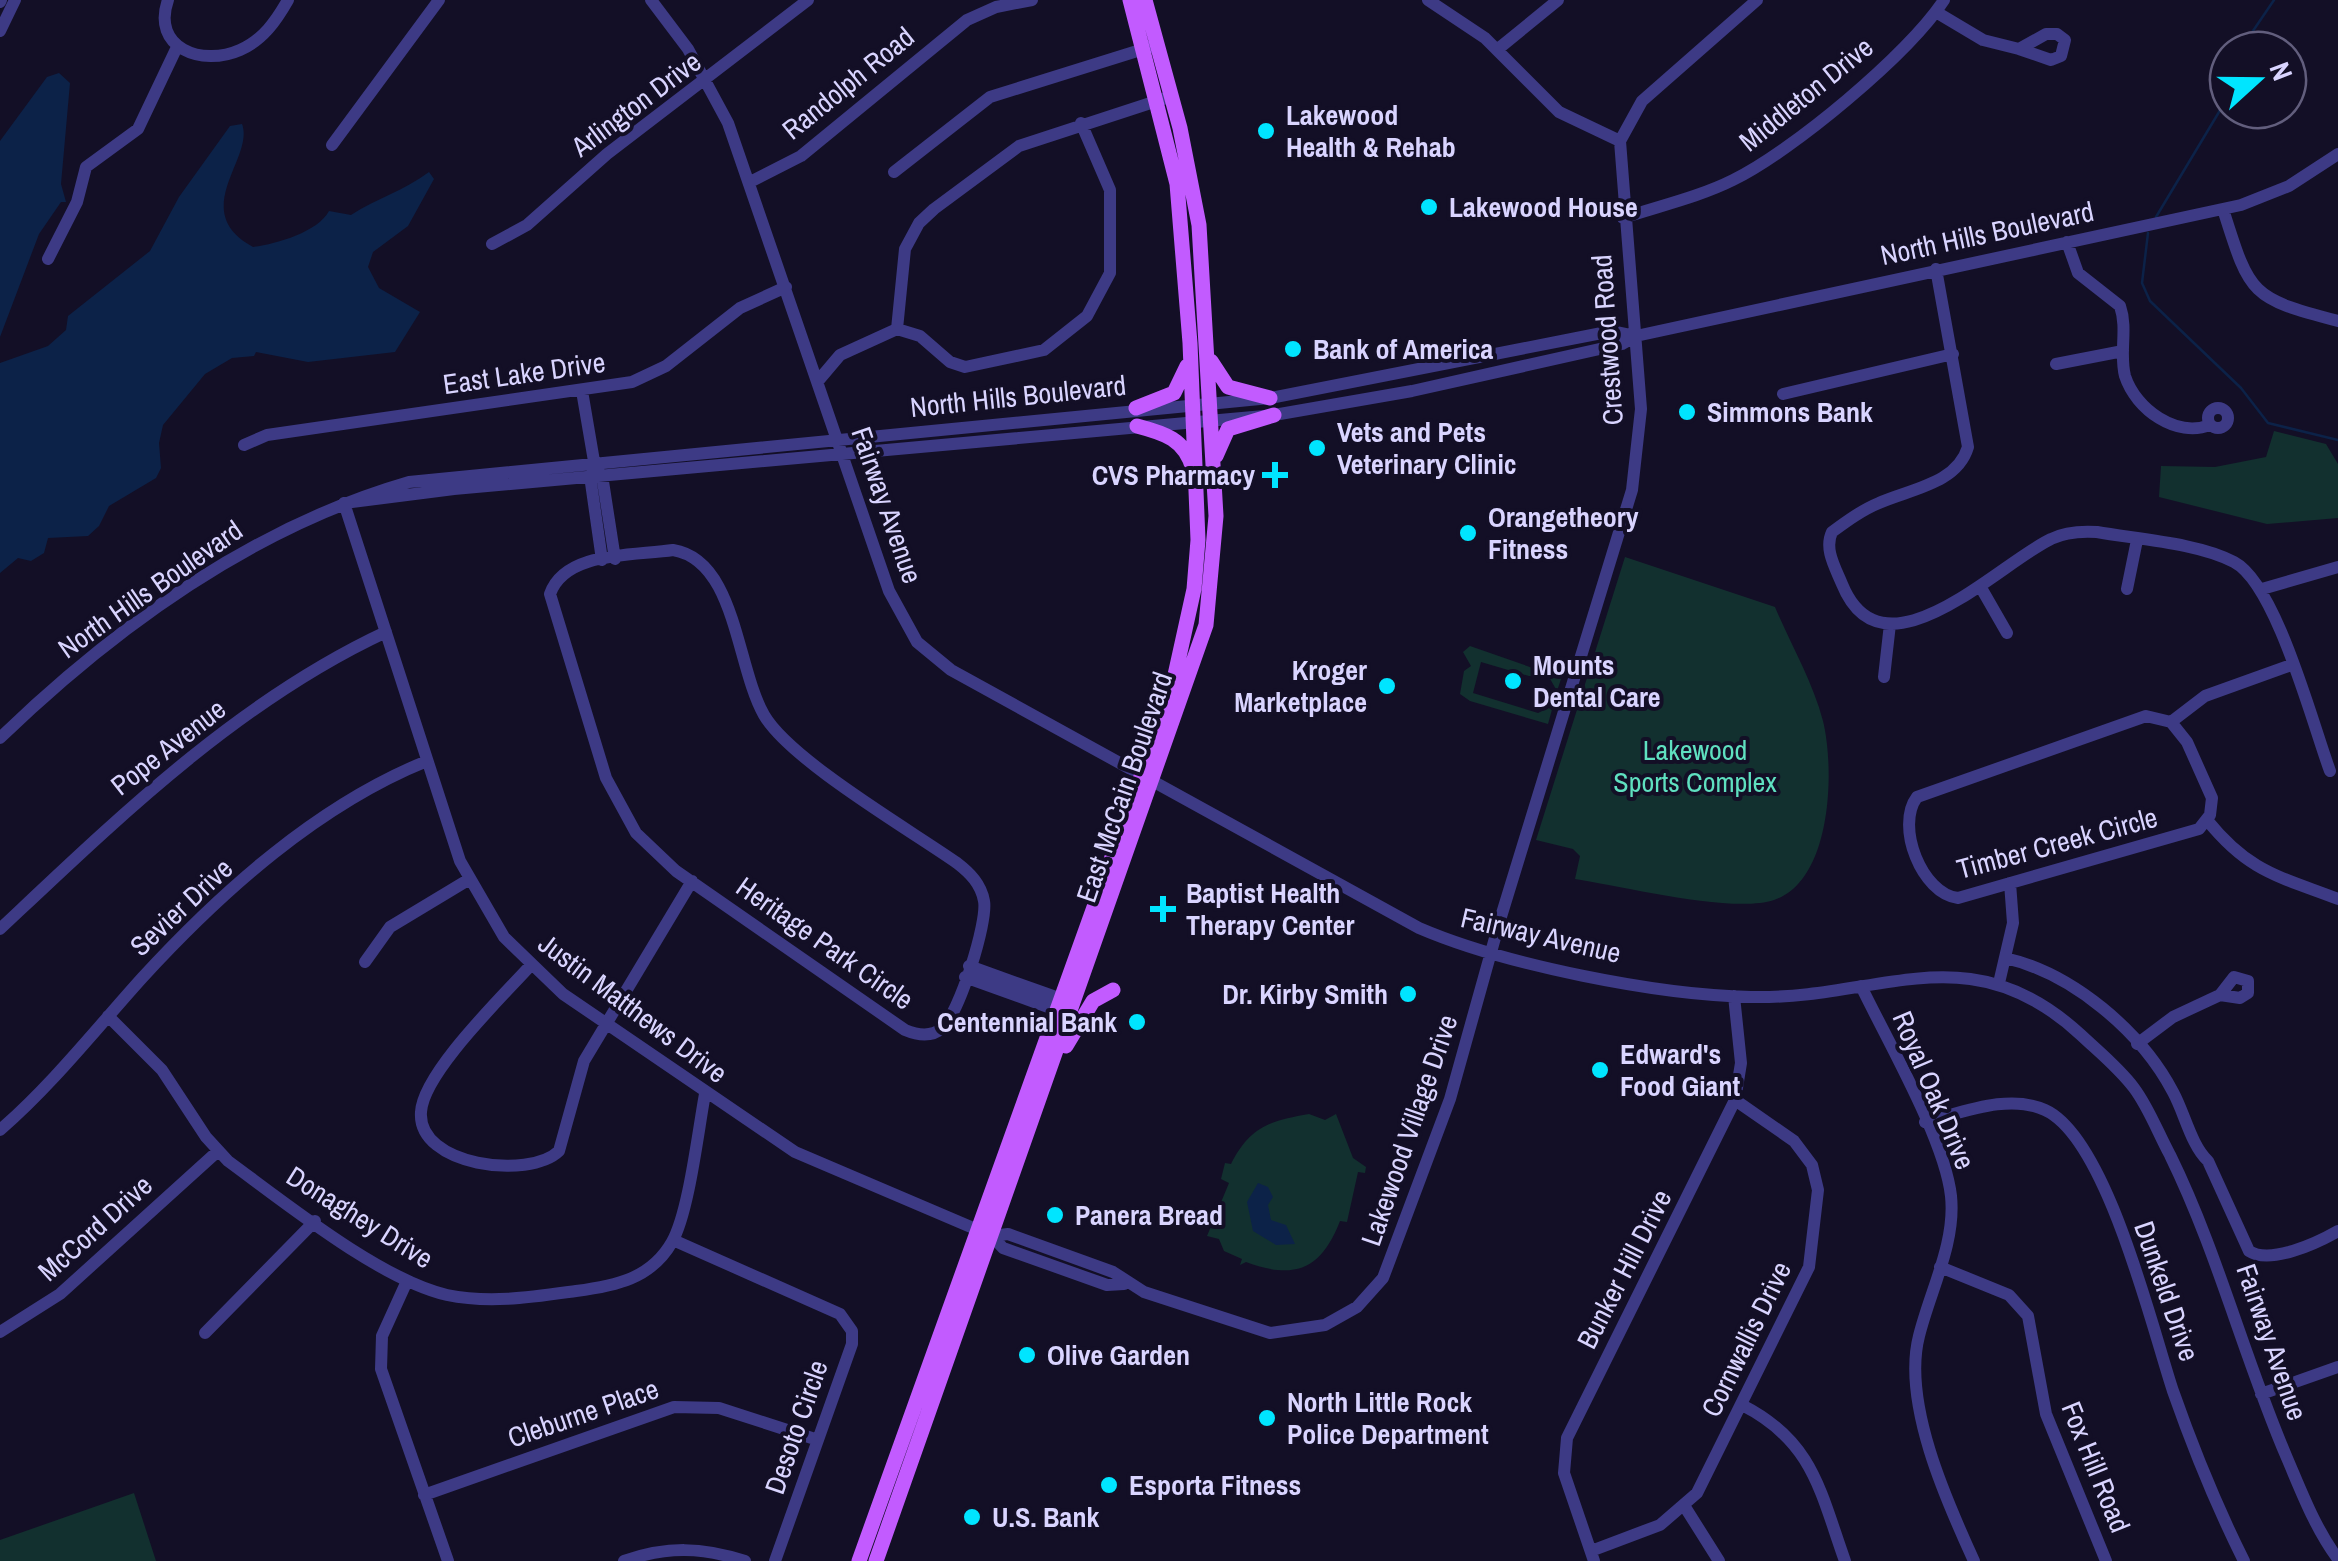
<svg xmlns="http://www.w3.org/2000/svg" width="2338" height="1561" viewBox="0 0 2338 1561" font-family="'Archivo Narrow',sans-serif">
	<rect width="100%" height="100%" fill="#130f26"/>
	<path fill="#12302f" d="M 2274,431 L 2326,444 L 2338,464 L 2338,518 L 2267,524 L 2159,497 L 2161,466 L 2215,467 L 2266,457 Z
		M 1625,557 L 1775,607 C 1790,643 1813,682 1823,721 C 1835,770 1832,881 1774,900 C 1732,914 1622,886 1575,879 L 1580,856 L 1573,849 L 1536,840 Z
		M 1470,646 L 1550,674 L 1556,668 L 1564,670 L 1557,691 L 1549,677 L 1529,676 L 1481,662 L 1473,693 L 1538,713 L 1553,706 L 1548,724 L 1470,701 L 1460,694 L 1464,671 L 1471,666 L 1463,652 Z
		M 1309,1114 L 1325,1120 L 1336,1114 L 1353,1158 L 1366,1167 L 1365,1173 L 1358,1172 L 1347,1222 L 1340,1221 C 1321,1270 1295,1280 1246,1262 L 1240,1265 L 1242,1259 L 1224,1251 L 1219,1239 L 1207,1236 L 1229,1183 L 1221,1179 L 1225,1163 L 1231,1164 C 1250,1127 1269,1121 1309,1114 Z
		M 134,1493 L 156,1561 L 0,1561 L 0,1540 Z"/>
	<path fill="#0c2248" d="M 59,73 L 70,83 L 61,184 L 66,202 L 61,202 L 39,234 L 0,337 L 0,141 L 47,77 Z
		M 242,124 C 255,158 187,211 253,247 C 276,244 318,232 329,211 L 351,215 C 377,198 404,191 429,172 L 434,179 L 408,226 L 373,252 L 368,267 L 379,288 L 420,312 L 395,352 L 308,362 L 256,352 L 254,356 L 232,358 L 205,374 L 163,425 L 159,443 L 161,468 L 156,478 L 109,506 L 99,526 L 88,536 L 48,538 L 44,553 L 31,561 L 18,558 L 0,573 L 0,363 L 48,346 L 66,330 L 68,316 L 150,251 L 179,197 L 230,126 Z
		M 1258,1183 L 1268,1187 L 1273,1197 L 1268,1205 L 1271,1220 L 1286,1225 L 1295,1244 L 1276,1245 L 1253,1231 L 1247,1202 Z"/>
	<g fill="none" stroke-linecap="round" stroke-linejoin="round">
		<path stroke="#0c2248" stroke-width="2.5" d="M 2240,50 L 2274,0
			M 2156,217 L 2219,112 L 2228,87
			M 2148,233 L 2142,283 L 2150,301 L 2241,388 L 2268,423 L 2338,440"/>
		<path stroke="#3d3a85" stroke-width="12" d="M 168,0 C 151,48 202,67 240,50 C 263,40 276,21 288,0
			M 651,0 L 688,49 L 728,123 L 889,591 L 917,642 L 951,670 L 1419,928 C 1505,965 1657,995 1751,997 C 1880,1000 1969,931 2081,1035 C 2099,1052 2119,1068 2134,1088 C 2149,1108 2158,1133 2170,1155 C 2218,1253 2244,1358 2287,1458 C 2302,1493 2315,1528 2338,1559
			M 1428,0 L 1485,38 L 1559,112 L 1620,141
			M 0,2 L 1,0
			M 1936,12 L 1983,40 L 2019,49
			M 0,31 L 15,0
			M 2046,34 L 2057,34 L 2065,40 L 2061,56 L 2051,60 L 2019,49 Z
			M 1498,49 L 1558,0
			M 332,145 L 439,0
			M 894,172 L 990,97 L 1150,47
			M 750,182 L 801,156 L 967,20 L 996,7 L 1032,0
			M 2223,209 C 2250,295 2250,298 2338,321
			M 1623,218 C 1659,206 1699,197 1733,180 C 1791,152 1909,54 1944,0
			M 2067,242 L 2078,273 L 2120,306 C 2128,329 2119,353 2125,376 C 2136,410 2177,438 2210,425
			M 492,244 L 527,225 L 607,154 L 808,0
			M 48,259 L 77,202 L 86,167 L 138,129 L 177,47
			M 1936,269 L 1968,447 C 1957,484 1910,489 1879,503 C 1862,510 1847,521 1832,532 C 1824,549 1835,567 1842,584 C 1883,685 1998,564 2051,539 C 2065,532 2081,531 2097,532 C 2136,539 2199,543 2234,562 C 2276,584 2312,722 2330,771
			M 897,329 L 920,336 L 950,362 L 965,367 L 1044,350 L 1087,316 L 1110,273 L 1110,190 L 1081,123
			M 2056,364 L 2123,351
			M 818,381 L 840,355 L 897,329 L 905,249 L 919,223 L 934,209 L 1019,146 L 1172,96
			M 582,391 L 595,467
			M 1783,394 L 1953,354
			M2208 418a10 10 0 1 1 20 0a10 10 0 1 1-20 0Z
			M 244,445 L 267,435 L 632,382 L 666,366 L 740,308 L 786,287
			M 602,475 L 615,559
			M 590,476 L 602,560
			M 344,503 L 454,489 L 1274,415 L 1412,391 L 1622,344 L 1636,336 L 2241,205 L 2289,186 L 2338,154
			M 344,503 L 460,861 L 504,937 L 563,994 L 795,1152 L 992,1236 L 1003,1248 L 1107,1285 L 1124,1284
			M 673,550 C 736,560 736,666 764,715 C 790,760 910,830 957,863 C 970,873 981,884 984,901 C 988,922 959,1014 942,1028 C 931,1038 917,1035 905,1030 L 676,871 L 636,833 L 606,778 L 550,594 C 565,551 634,556 673,550 Z
			M 1980,586 L 2007,633
			M 2127,589 L 2137,540
			M 2262,589 L 2338,567
			M 1884,677 L 1890,624
			M 2146,716 L 2171,722 L 2187,742 L 2212,798 L 2210,815 L 2199,829 L 1958,898 C 1922,894 1895,826 1917,797 Z
			M 2171,722 L 2205,696 L 2291,665
			M 0,738 C 116,626 253,527 409,482 L 1270,398 L 1612,331 L 1636,336
			M 2207,820 C 2249,872 2278,876 2338,899
			M 0,929 C 118,818 238,701 386,632
			M 2005,958 C 2072,973 2141,1031 2173,1092 C 2185,1114 2191,1145 2208,1161 L 2249,1251 C 2270,1265 2317,1243 2338,1231
			M 365,962 L 390,927 L 468,880
			M 530,966 C 503,996 423,1073 421,1112 C 417,1166 529,1180 559,1151 L 584,1061 L 692,881
			M 969,966 L 1067,1001
			M 965,977 L 1062,1012
			M 2234,977 L 2248,981 L 2248,993 L 2240,998 L 2220,995 Z
			M 1999,983 L 2013,923 L 2010,883
			M 1861,986 C 1887,1040 1945,1140 1951,1196 C 1956,1243 1930,1291 1919,1336 C 1902,1402 1946,1500 1974,1561
			M 108,1016 L 162,1070 L 206,1137 L 228,1161 C 284,1202 381,1280 447,1295 C 490,1304 533,1297 576,1291 C 615,1286 651,1279 672,1242 C 689,1212 698,1131 705,1094
			M 2137,1044 L 2173,1017 L 2220,995
			M 1925,1122 C 1962,1113 2008,1093 2045,1110 C 2107,1138 2152,1328 2173,1391 C 2193,1448 2217,1507 2244,1561
			M 0,1130 C 52,1085 96,1029 142,978 C 222,891 318,805 427,761
			M 992,1236 L 1008,1234 L 1113,1272 L 1144,1292 L 1270,1333 L 1325,1325 L 1357,1307 L 1383,1278 L 1450,1099 L 1500,920 L 1632,490 L 1641,409 L 1620,141 L 1642,101 L 1757,0
			M 673,1240 L 840,1314 L 852,1331 L 852,1344 L 775,1561
			M 1940,1267 L 2009,1295 L 2028,1316 L 2046,1414 L 2106,1561
			M 407,1281 L 382,1336 L 381,1369 L 448,1561
			M 0,1332 L 60,1294 L 218,1151
			M 205,1333 L 315,1221
			M 2261,1394 L 2338,1367
			M 1742,1405 C 1813,1441 1820,1491 1845,1561
			M 424,1495 L 674,1407 L 719,1408 L 818,1440
			M 1685,1507 L 1719,1561
			M 1591,1551 L 1660,1525 L 1697,1493 L 1809,1267 L 1818,1190 L 1812,1165 L 1794,1141 L 1735,1100
			M 624,1561 C 667,1546 702,1547 745,1561
			M 1594,1561 L 1564,1473 L 1567,1438 L 1735,1100 L 1741,1063 L 1734,996"/>
		<path stroke="#c25bff" stroke-width="15" d="M 1211,361 L 1228,387 L 1270,398
			M 1136,408 L 1174,393 L 1187,366
			M 1137,426 C 1164,433 1185,439 1193,469
			M 1216,456 L 1228,429 L 1274,415
			M 1066,1046 L 1093,1001 L 1113,990
			M 859,1561 L 1171,693 L 1194,589 L 1198,540 L 1190,343 L 1177,184 L 1130,0
			M 876,1561 L 1206,625 L 1216,516 L 1199,225 L 1180,128 L 1145,0"/>
	</g>
	<g fill="#00e5ff" stroke="#130f26" stroke-width="4">
		<circle cx="1266" cy="131" r="10"/>
		<circle cx="1429" cy="207" r="10"/>
		<circle cx="1293" cy="349" r="10"/>
		<circle cx="1687" cy="412" r="10"/>
		<circle cx="1317" cy="448" r="10"/>
		<path d="M1270 460h10v10h10v10h-10v10h-10v-10h-10v-10h10z"/>
		<circle cx="1468" cy="533" r="10"/>
		<circle cx="1513" cy="681" r="10"/>
		<circle cx="1387" cy="686" r="10"/>
		<path d="M1158 894h10v10h10v10h-10v10h-10v-10h-10v-10h10z"/>
		<circle cx="1408" cy="994" r="10"/>
		<circle cx="1137" cy="1022" r="10"/>
		<circle cx="1600" cy="1070" r="10"/>
		<circle cx="1055" cy="1215" r="10"/>
		<circle cx="1027" cy="1355" r="10"/>
		<circle cx="1267" cy="1418" r="10"/>
		<circle cx="1109" cy="1485" r="10"/>
		<circle cx="972" cy="1517" r="10"/>
	</g>
	<g text-anchor="middle" stroke-width="8" stroke-linejoin="round" paint-order="stroke">
		<g font-size="28" fill="#d9d4ff" stroke="#130f26">
			<text transform="translate(848 83) rotate(-39)" y="10">Randolph Road</text>
			<text transform="translate(1806 94) rotate(-39)" y="10">Middleton Drive</text>
			<text transform="translate(636 104) rotate(-37)" y="10">Arlington Drive</text>
			<text transform="translate(1987 233) rotate(-12)" y="10">North Hills Boulevard</text>
			<text transform="translate(1607 340) rotate(-94)" y="10">Crestwood Road</text>
			<text transform="translate(524 373) rotate(-8)" y="10">East Lake Drive</text>
			<text transform="translate(1018 396) rotate(-6)" y="10">North Hills Boulevard</text>
			<text transform="translate(887 505) rotate(71)" y="10">Fairway Avenue</text>
			<text transform="translate(150 589) rotate(-35)" y="10">North Hills Boulevard</text>
			<text transform="translate(168 747) rotate(-38)" y="10">Pope Avenue</text>
			<text transform="translate(1124 787) rotate(-71)" y="10">East McCain Boulevard</text>
			<text transform="translate(2057 843) rotate(-15)" y="10">Timber Creek Circle</text>
			<text transform="translate(181 907) rotate(-43)" y="10">Sevier Drive</text>
			<text transform="translate(1541 935) rotate(13)" y="10">Fairway Avenue</text>
			<text transform="translate(825 943) rotate(35)" y="10">Heritage Park Circle</text>
			<text transform="translate(633 1008) rotate(37)" y="10">Justin Matthews Drive</text>
			<text transform="translate(1934 1090) rotate(67)" y="10">Royal Oak Drive</text>
			<text transform="translate(1409 1130) rotate(-71)" y="10">Lakewood Village Drive</text>
			<text transform="translate(360 1217) rotate(32)" y="10">Donaghey Drive</text>
			<text transform="translate(95 1228) rotate(-42)" y="10">McCord Drive</text>
			<text transform="translate(1624 1269) rotate(-63)" y="10">Bunker Hill Drive</text>
			<text transform="translate(2167 1291) rotate(71)" y="10">Dunkeld Drive</text>
			<text transform="translate(1746 1339) rotate(-64)" y="10">Cornwallis Drive</text>
			<text transform="translate(2272 1342) rotate(71)" y="10">Fairway Avenue</text>
			<text transform="translate(583 1413) rotate(-19)" y="10">Cleburne Place</text>
			<text transform="translate(796 1427) rotate(-71)" y="10">Desoto Circle</text>
			<text transform="translate(2096 1467) rotate(68)" y="10">Fox Hill Road</text>
		</g>
		<g font-size="28" font-weight="bold" fill="#d9d4ff" stroke="#130f26" text-anchor="start">
			<text x="1286" y="125">Lakewood<tspan x="1286" dy="32">Health &amp; Rehab</tspan></text>
			<text x="1449" y="217">Lakewood House</text>
			<text x="1313" y="359">Bank of America</text>
			<text x="1707" y="422">Simmons Bank</text>
			<text x="1337" y="442">Vets and Pets<tspan x="1337" dy="32">Veterinary Clinic</tspan></text>
			<text x="1255" y="485" text-anchor="end">CVS Pharmacy</text>
			<text x="1488" y="527">Orangetheory<tspan x="1488" dy="32">Fitness</tspan></text>
			<text x="1533" y="675">Mounts<tspan x="1533" dy="32">Dental Care</tspan></text>
			<text x="1367" y="680" text-anchor="end">Kroger<tspan x="1367" dy="32">Marketplace</tspan></text>
			<text x="1186" y="903">Baptist Health<tspan x="1186" dy="32">Therapy Center</tspan></text>
			<text x="1388" y="1004" text-anchor="end">Dr. Kirby Smith</text>
			<text x="1117" y="1032" text-anchor="end">Centennial Bank</text>
			<text x="1620" y="1064">Edward's<tspan x="1620" dy="32">Food Giant</tspan></text>
			<text x="1075" y="1225">Panera Bread</text>
			<text x="1047" y="1365">Olive Garden</text>
			<text x="1287" y="1412">North Little Rock<tspan x="1287" dy="32">Police Department</tspan></text>
			<text x="1129" y="1495">Esporta Fitness</text>
			<text x="992" y="1527">U.S. Bank</text>
		</g>
		<g font-size="28" fill="#5fe0c0" stroke="#130f26">
			<text x="1695" y="760">Lakewood<tspan x="1695" dy="32">Sports Complex</tspan></text>
		</g>
	</g>
	<g transform="translate(2258 80) rotate(69)"><circle r="48" fill="#130f26" stroke="#625e7d" stroke-width="2.5"/>
	<path d="M0-8L18 38L0 25L-18 38Z" fill="#00e5ff"/>
	<text y="-15" font-size="28" font-weight="bold" text-anchor="middle" fill="#d9d4ff">N</text>
	</g>
</svg>
